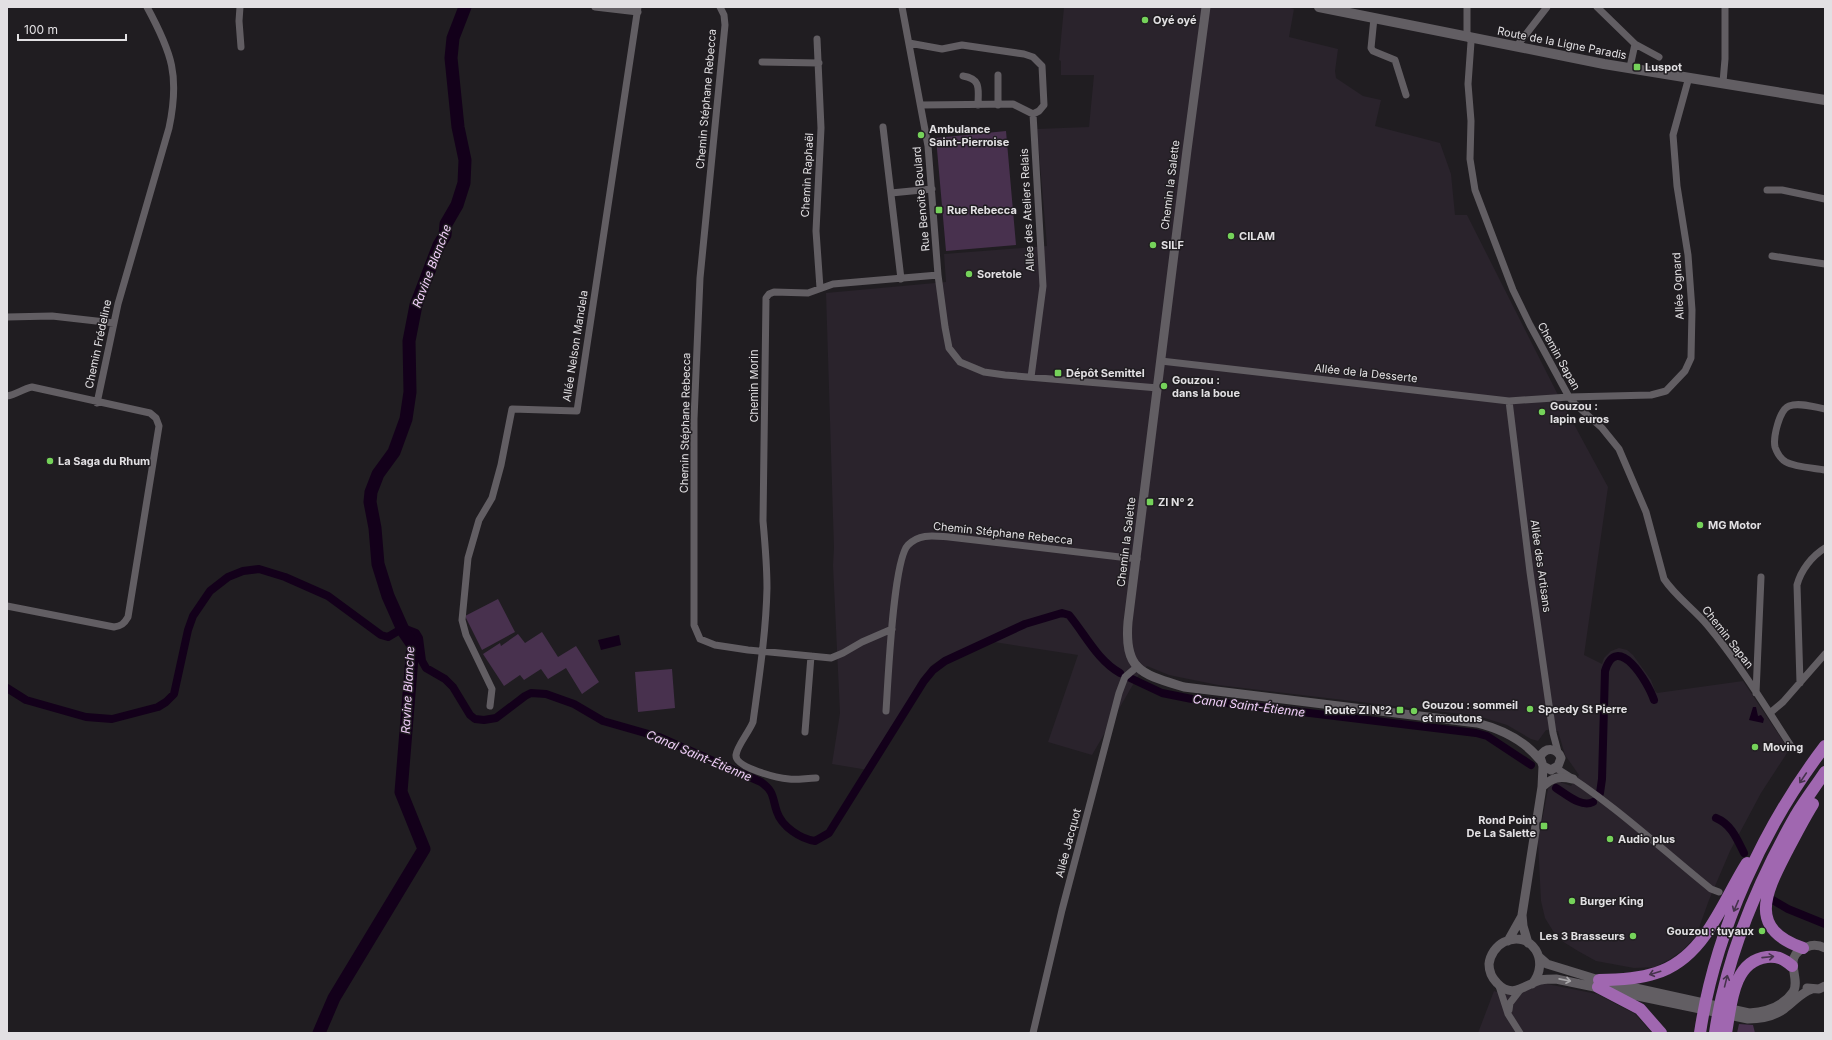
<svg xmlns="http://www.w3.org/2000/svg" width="1832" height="1040" viewBox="0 0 1832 1040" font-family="Inter,sans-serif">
	<rect width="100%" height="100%" fill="#201d21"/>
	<path fill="#2a232c" d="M 1064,7 L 1286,7 L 1294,9 L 1289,37 L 1338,49 L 1335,71 L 1336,78 L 1363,96 L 1381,100 L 1375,126 L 1440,143 L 1451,174 L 1455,215 L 1467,215 L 1557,393 L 1608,487 L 1584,655 L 1602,664 L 1604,658 L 1611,651 L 1619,648 L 1627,650 L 1633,655 L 1651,680 L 1655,691 L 1657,693 L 1743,681 L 1789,750 L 1761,793 L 1730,851 L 1709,900 L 1696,936 L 1683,950 L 1670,959 L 1655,967 L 1634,968 L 1596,961 L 1578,951 L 1562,941 L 1553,931 L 1545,918 L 1541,901 L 1538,842 L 1548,789 L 1551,785 L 1557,781 L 1571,786 L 1579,775 L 1565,755 L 1558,731 L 1546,730 L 1538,741 L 1531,739 L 1507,725 L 1478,716 L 1218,685 L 1169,675 L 1147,666 L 1138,676 L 1092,755 L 1048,742 L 1078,655 L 994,642 L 941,659 L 932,665 L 919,681 L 868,770 L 832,764 L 840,713 L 833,565 L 834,548 L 826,293 L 946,282 L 944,254 L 1047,246 L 1037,129 L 1089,127 L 1094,75 L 1061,75 L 1061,61 L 1059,60 Z
		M 1542,983 L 1597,994 L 1635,1014 L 1652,1033 L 1478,1033 L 1494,991 L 1507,995 L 1517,995 Z"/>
	<path fill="#48314e" d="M 1006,131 L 1016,245 L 946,251 L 936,138 Z
		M 498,599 L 515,632 L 482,650 L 465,616 Z
		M 542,632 L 558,657 L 576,646 L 599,682 L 582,694 L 566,668 L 548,679 L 541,669 L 524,680 L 520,675 L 504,686 L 483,654 L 500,643 L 501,646 L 518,634 L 525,643 Z
		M 672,669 L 675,708 L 638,712 L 635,672 Z
		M 1739,1024 L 1753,1025 L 1755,1033 L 1737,1033 Z"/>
	<path fill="#13001a" d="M 619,635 L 621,645 L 601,650 L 598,640 Z
		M 1753,707 L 1756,707 L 1758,716 L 1761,715 L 1764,719 L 1763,723 L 1749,720 Z"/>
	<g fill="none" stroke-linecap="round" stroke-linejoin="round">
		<path stroke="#13001a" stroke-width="8" d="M 1128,677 L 1162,693 L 1192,699 L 1476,733 L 1487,736 L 1531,765
			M 7,688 L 26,700 L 86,717 L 112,719 L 158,707 L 166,702 L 174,694 L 188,630 L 193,616 L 210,591 L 228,577 L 243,571 L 259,569 L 285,577 L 328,596 L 381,635 L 388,637 L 403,628 L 416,633 L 419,638 L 422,661 L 426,668 L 445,679 L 453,687 L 470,715 L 475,719 L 484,720 L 496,718 L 525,696 L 531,693 L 546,694 L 574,704 L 603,721 L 659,737 L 761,782 C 775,792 772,798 777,812 C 782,827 801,839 815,841 L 829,833 L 924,681 L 933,670 L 945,661 L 1025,624 L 1062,613 L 1069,615 C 1085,634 1097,660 1120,673
			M 1556,788 C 1566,794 1581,808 1593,802
			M 1600,793 L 1602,779 L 1605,671 C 1617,631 1648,682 1654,700
			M 1716,818 C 1731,824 1737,839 1744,853
			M 1771,899 L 1788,909 L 1825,924"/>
		<path stroke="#13001a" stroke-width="13" d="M 319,1033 L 334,998 L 424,849 L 401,792 L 413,645 L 404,632 L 388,596 L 378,564 L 375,528 L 370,502 L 371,492 L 378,474 L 394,452 L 406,419 L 410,392 L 409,341 L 416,305 L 439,245 L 445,235 L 446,224 L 457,205 L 464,183 L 465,160 L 458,127 L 451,58 L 453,38 L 465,7"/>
		<path stroke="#625e63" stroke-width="7" d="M 240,7 L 239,21 L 241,47
			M 595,7 L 638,12
			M 720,7 L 724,15 L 725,25 L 700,278 L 694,419 L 694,625 L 700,639 L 715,645 L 748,650 L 831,658 L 843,653 L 862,642 L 892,629
			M 902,7 L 928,146 L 938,275 L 945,327 L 949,348 L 960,362 L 984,372 L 1005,375 L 1158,388
			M 1467,7 L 1467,32 L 1471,42 L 1468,84 L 1471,121 L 1470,159 L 1475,190 L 1513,290 L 1530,325 L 1569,397 L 1575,404 L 1602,428 L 1619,449 L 1646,512 L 1664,579 C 1676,597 1694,609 1708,626 C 1739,663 1765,706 1791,746
			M 1597,7 L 1635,44 L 1630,67
			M 1374,18 L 1371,48 L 1373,51 L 1395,60 L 1406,95
			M 817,39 L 821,128 L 816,231 L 820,288
			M 909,43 L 942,49 L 962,45 L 1024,54 L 1033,57 L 1042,66 L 1044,105 L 1039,111 L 1033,114
			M 1635,44 L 1659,57
			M 1516,47 L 1547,7
			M 762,62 L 819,63
			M 998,75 L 998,105
			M 963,76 C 982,79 978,90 978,105
			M 1723,82 L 1725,59 L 1725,7
			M 921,105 L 1013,104 L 1033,114
			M 883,127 L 901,279
			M 1767,190 L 1782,190 L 1825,199
			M 891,193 L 932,189
			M 1772,256 L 1825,264
			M 7,317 L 52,316 L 114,323
			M 1161,361 L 1509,401 L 1569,397 L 1651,395 L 1666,391 L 1685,371 L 1691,358 L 1692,310 L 1688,255 L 1677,186 L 1673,135 L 1689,77
			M 1031,377 L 1043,286 L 1033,114
			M 7,396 C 16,395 22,389 32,387 L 150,413 L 156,418 L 159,426 L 128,617 C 124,624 121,626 114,627 L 7,606
			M 1509,401 L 1530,572 L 1553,733 L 1558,752
			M 97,403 L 118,304 L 169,128 C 180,76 172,53 147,7
			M 1825,409 C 1814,407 1799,402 1789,406 C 1779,410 1773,438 1775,447 C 1777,453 1781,459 1786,462 C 1795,467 1814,468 1825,470
			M 1800,683 L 1797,585 C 1801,570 1812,556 1825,548
			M 1756,693 L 1761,577
			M 490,706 L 492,689 L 466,635 L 462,620 L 468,558 L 479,520 L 492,498 L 501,465 L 512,409 L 577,411 L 638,7
			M 886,711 C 888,683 893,560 908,545 C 920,533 934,536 949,537 L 1137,559
			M 1770,713 L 1783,702 L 1825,654
			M 805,732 L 811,656
			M 1556,768 C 1612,802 1660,848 1711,889 L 1719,892
			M 816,778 C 807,778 798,780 789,779 C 778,778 735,768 736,755 C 737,746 749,732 753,722 C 759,678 766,633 767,588 C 767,566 765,543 763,521 L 766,298 L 769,294 L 774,292 L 808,293 L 833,284 L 938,275
			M 1499,986 L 1508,1014 L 1520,1033
			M 1509,1010 L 1510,1003 L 1520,990
			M 1033,1033 L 1062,910 L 1119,693 L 1125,677 L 1138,666"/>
		<path stroke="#625e63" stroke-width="9" d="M 1206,7 L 1187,150 L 1128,622 C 1124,671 1142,674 1184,687 L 1477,723 C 1501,729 1524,740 1540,760
			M 1542,787 C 1553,777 1559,776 1573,779
			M 1508,941 L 1522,916
			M 1528,943 L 1523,926 L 1522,915 L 1542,787 L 1543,766 L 1540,757 C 1545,747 1557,747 1561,758 L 1558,766 L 1551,770 L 1543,766
			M 1539,957 L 1547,964 L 1599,980 L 1749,1013 C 1765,1012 1783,1007 1793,992 C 1802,978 1780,956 1807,947 C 1813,944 1819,945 1825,948
			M 1532,984 C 1551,962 1532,929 1504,942 C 1496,946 1490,955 1489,964 C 1489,971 1492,978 1497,983 C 1513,1000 1525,984 1541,980 C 1546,979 1551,979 1556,979 L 1748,1019 C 1762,1019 1773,1017 1784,1009 C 1794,1002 1800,993 1812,989
			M 1807,988 L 1819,989 L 1825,986"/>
		<path stroke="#625e63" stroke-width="10" d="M 1319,7 L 1604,64 L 1825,100"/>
		<path stroke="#a067b0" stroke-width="12" d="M 1803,948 C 1748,929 1765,894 1785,855 C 1794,838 1803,820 1813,804
			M 1599,980 C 1618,980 1638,979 1656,973 C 1705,958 1722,902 1747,863
			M 1598,987 L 1640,1009 L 1661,1033
			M 1700,1033 C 1715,932 1763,827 1825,746
			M 1715,1033 C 1726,957 1758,882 1796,815 C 1805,800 1815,787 1825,772
			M 1726,1033 C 1731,1007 1732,961 1767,957 C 1778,956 1784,959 1792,966"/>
	</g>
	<defs><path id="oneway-shaft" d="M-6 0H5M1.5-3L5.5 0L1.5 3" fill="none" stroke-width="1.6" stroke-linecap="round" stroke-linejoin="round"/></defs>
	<g stroke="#46334c">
		<use href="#oneway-shaft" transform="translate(1803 778) rotate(124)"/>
		<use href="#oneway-shaft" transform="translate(1736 906) rotate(113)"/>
		<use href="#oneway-shaft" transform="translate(1768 957) rotate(-6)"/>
		<use href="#oneway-shaft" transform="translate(1655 973) rotate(163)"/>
		<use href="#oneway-shaft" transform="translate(1726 981) rotate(-76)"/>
	</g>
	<use stroke="#a8a6a9" href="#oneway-shaft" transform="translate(1565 980) rotate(11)"/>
	<g fill="#75d25a" stroke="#201d21" stroke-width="1.5">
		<circle cx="1145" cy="20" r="4"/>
		<rect x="1633" y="63" width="8" height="8" rx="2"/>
		<circle cx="921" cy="135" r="4"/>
		<rect x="935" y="206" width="8" height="8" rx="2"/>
		<circle cx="1231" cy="236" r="4"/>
		<circle cx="1153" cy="245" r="4"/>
		<circle cx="969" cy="274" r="4"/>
		<rect x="1054" y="369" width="8" height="8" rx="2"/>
		<circle cx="1164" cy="386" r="4"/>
		<circle cx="1542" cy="412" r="4"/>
		<circle cx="50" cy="461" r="4"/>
		<rect x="1146" y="498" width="8" height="8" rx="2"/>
		<circle cx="1700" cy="525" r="4"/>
		<circle cx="1530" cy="709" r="4"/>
		<rect x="1396" y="706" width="8" height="8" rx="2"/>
		<circle cx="1414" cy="711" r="4"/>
		<circle cx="1755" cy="747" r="4"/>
		<rect x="1540" y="822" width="8" height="8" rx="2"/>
		<circle cx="1610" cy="839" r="4"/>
		<circle cx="1572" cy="901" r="4"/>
		<circle cx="1762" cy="931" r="4"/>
		<circle cx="1633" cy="936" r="4"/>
	</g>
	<g text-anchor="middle" stroke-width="3" stroke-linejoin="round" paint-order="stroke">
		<g font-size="11" font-weight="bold" fill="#e2e0e3" stroke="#201d21" text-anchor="start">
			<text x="1153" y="24">Oyé oyé</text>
			<text x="1645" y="71">Luspot</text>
			<text x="929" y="133">Ambulance<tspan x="929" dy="13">Saint-Pierroise</tspan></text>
			<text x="947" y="214">Rue Rebecca</text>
			<text x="1239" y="240">CILAM</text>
			<text x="1161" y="249">SILF</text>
			<text x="977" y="278">Soretole</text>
			<text x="1066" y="377">Dépôt Semittel</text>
			<text x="1172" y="384">Gouzou :<tspan x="1172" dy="13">dans la boue</tspan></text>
			<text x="1550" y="410">Gouzou :<tspan x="1550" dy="13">lapin euros</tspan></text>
			<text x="58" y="465">La Saga du Rhum</text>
			<text x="1158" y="506">ZI N° 2</text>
			<text x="1708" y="529">MG Motor</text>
			<text x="1422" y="709">Gouzou : sommeil<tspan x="1422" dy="13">et moutons</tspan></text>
			<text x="1538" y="713">Speedy St Pierre</text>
			<text x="1392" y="714" text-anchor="end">Route ZI N°2</text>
			<text x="1763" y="751">Moving</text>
			<text x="1536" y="824" text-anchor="end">Rond Point<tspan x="1536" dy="13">De La Salette</tspan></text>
			<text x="1618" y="843">Audio plus</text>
			<text x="1580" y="905">Burger King</text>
			<text x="1754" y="935" text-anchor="end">Gouzou : tuyaux</text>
			<text x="1625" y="940" text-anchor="end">Les 3 Brasseurs</text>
		</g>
		<g font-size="11" fill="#e2e0e3" stroke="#201d21">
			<text transform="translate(1562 43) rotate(11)" y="4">Route de la Ligne Paradis</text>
			<text transform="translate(706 99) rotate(-85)" y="4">Chemin Stéphane Rebecca</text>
			<text transform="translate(807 175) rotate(-87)" y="4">Chemin Raphaël</text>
			<text transform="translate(1170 185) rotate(-83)" y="4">Chemin la Salette</text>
			<text transform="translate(921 199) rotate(-95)" y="4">Rue Benoite Boulard</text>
			<text transform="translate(1027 210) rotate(-93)" y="4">Allée des Ateliers Relais</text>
			<text transform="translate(1678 286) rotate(-93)" y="4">Allée Ognard</text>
			<text transform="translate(98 344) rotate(-78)" y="4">Chemin Frédeline</text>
			<text transform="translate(575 346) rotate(-81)" y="4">Allée Nelson Mandela</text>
			<text transform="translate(1559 356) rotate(61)" y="4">Chemin Sapan</text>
			<text transform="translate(1366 373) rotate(6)" y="4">Allée de la Desserte</text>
			<text transform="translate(754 386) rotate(-90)" y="4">Chemin Morin</text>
			<text transform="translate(685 423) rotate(-89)" y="4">Chemin Stéphane Rebecca</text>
			<text transform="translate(1003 533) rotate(6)" y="4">Chemin Stéphane Rebecca</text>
			<text transform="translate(1126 542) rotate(-83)" y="4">Chemin la Salette</text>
			<text transform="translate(1541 566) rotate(82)" y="4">Allée des Artisans</text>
			<text transform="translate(1728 637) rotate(52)" y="4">Chemin Sapan</text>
			<text transform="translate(1068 843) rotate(-75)" y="4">Allée Jacquot</text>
		</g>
		<g font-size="12" font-style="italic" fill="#f3d0fc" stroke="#201d21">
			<text transform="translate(432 266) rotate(-69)" y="4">Ravine Blanche</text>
			<text transform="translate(408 690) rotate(-87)" y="4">Ravine Blanche</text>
			<text transform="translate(1249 706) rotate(7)" y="4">Canal Saint-Étienne</text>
			<text transform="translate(699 756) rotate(23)" y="4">Canal Saint-Étienne</text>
		</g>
	</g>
	<rect width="1832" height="1040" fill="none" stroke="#e2e0e3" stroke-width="16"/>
	<path d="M18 34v6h108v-6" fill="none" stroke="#e2e0e3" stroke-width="2"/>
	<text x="24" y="34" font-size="12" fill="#e2e0e3" stroke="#201d21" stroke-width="3" paint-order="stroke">100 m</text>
</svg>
